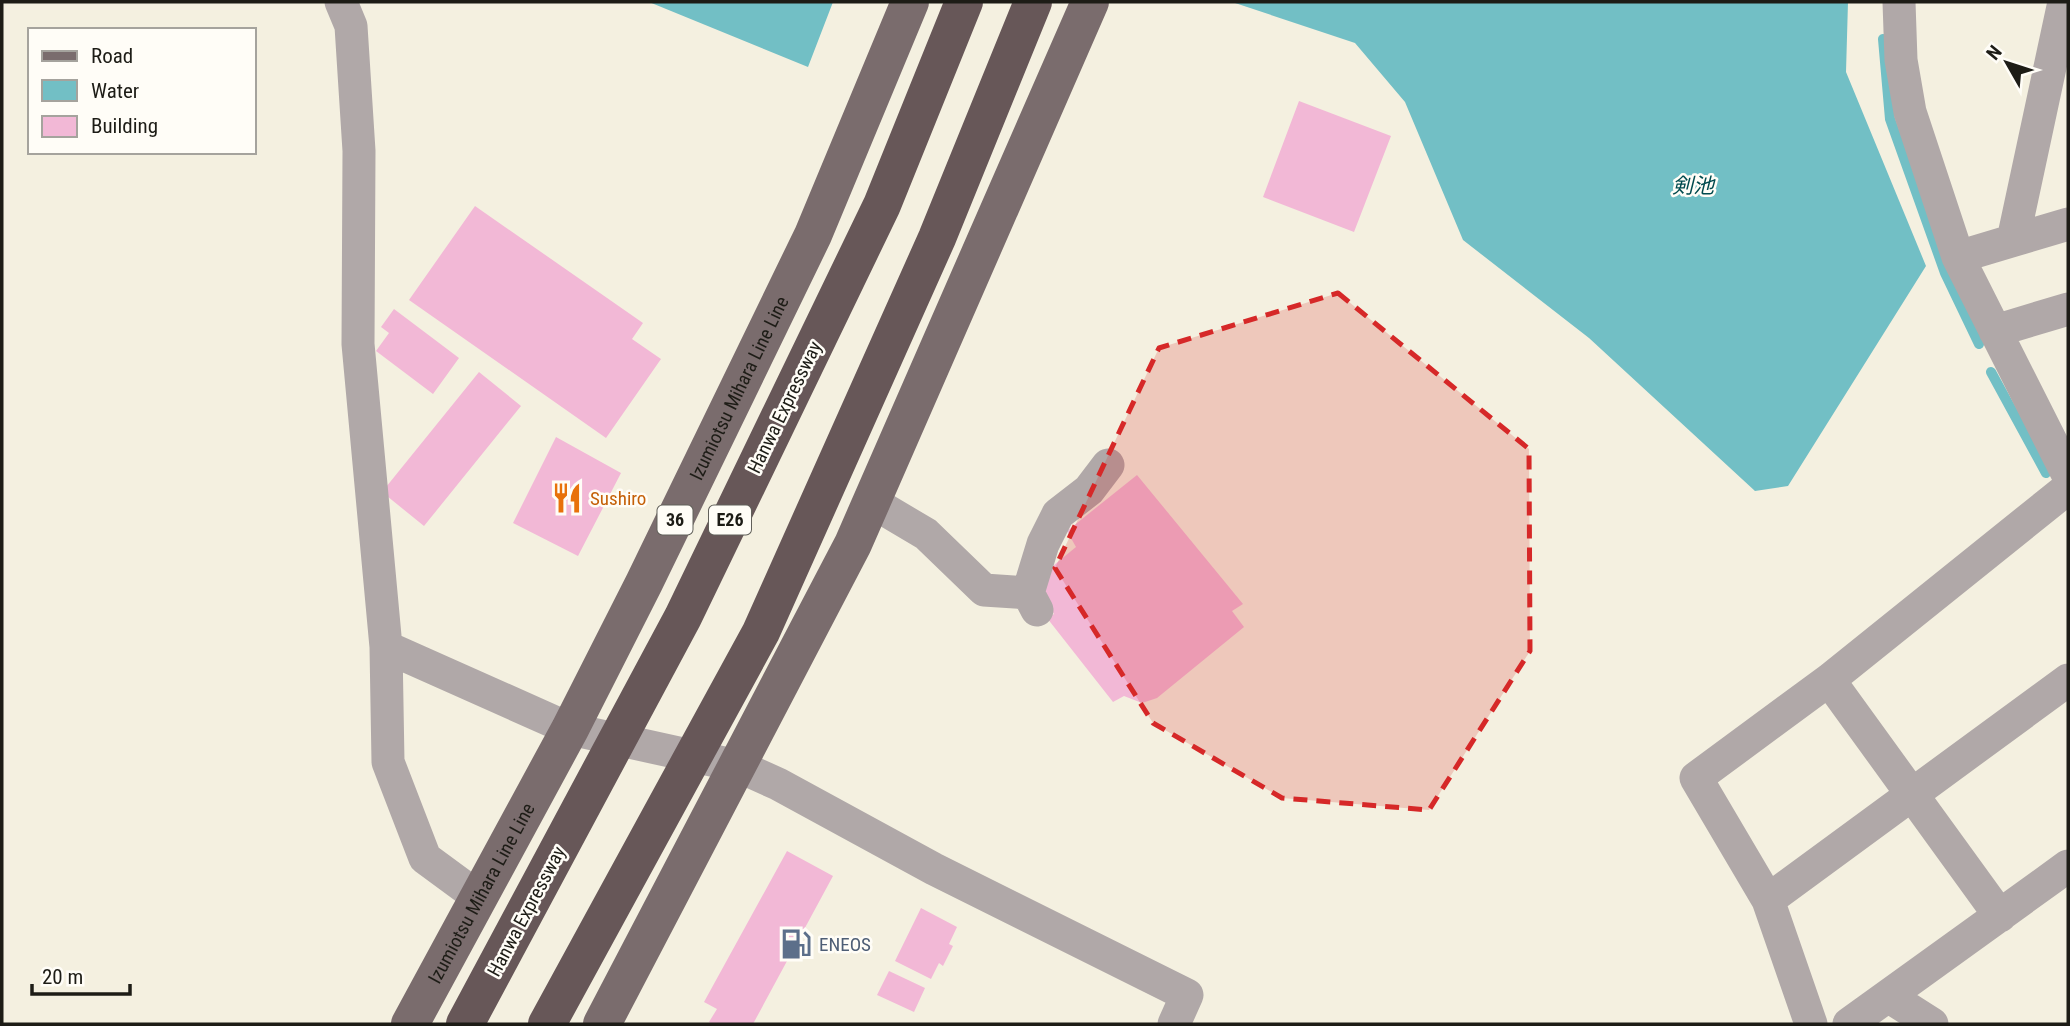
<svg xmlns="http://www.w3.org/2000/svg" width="2070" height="1026" viewBox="0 0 2070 1026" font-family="'Roboto Condensed','Noto Sans JP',sans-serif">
	<rect width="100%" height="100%" fill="#f4f0e0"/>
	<path fill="#72bfc5" d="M 649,2 L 833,2 L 808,67 Z
		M 1232,2 L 1848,2 L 1846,72 L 1926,266 L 1788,486 L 1755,491 L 1589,338 L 1463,240 L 1405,102 L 1355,43 Z"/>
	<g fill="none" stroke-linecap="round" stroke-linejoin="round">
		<path stroke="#72bfc5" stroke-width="10" d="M 1883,39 L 1890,119 L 1945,273 L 1979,344
			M 1991,372 L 2046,473"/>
	</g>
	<path fill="#f2b8d6" d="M 1299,101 L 1391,136 L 1354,232 L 1263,197 Z
		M 475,206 L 643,323 L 632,339 L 661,359 L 606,438 L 409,300 Z
		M 394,309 L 459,358 L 433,394 L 376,351 L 389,333 L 381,327 Z
		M 479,372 L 521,406 L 424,526 L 382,492 Z
		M 556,437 L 621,473 L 578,556 L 513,523 Z
		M 1137,475 L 1243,604 L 1232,611 L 1244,627 L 1157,698 L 1142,703 L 1124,696 L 1113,702 L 1047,618 L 1054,614 L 1041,593 L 1054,565 L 1076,547 L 1067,531 Z
		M 787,851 L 833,876 L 753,1024 L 712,1024 L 709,1022 L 717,1009 L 704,1002 Z
		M 921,908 L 957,927 L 949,944 L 953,946 L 943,966 L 939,963 L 931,979 L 895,961 Z
		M 889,971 L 925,988 L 914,1012 L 877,995 Z"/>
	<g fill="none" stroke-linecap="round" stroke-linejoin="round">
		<path stroke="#b0a8a8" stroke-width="33" d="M 341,2 L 351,26 L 359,151 L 358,344 L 386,647 L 570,729 L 738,766 L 778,784 L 934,869 L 1187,995 L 1174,1024
			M 1899,2 L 1901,60 L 1910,112 L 1958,257 L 2068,475
			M 2013,240 L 2064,2
			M 1958,257 L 2068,224
			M 1995,331 L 2068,309
			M 872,502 L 926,534 L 984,590 L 1028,593
			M 1037,610 L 1028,593 L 1043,544 L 1058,514 L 1089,490 L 1108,465
			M 386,647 L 388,762 L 425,858 L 478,897
			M 1829,680 L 2000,916
			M 1768,900 L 2068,680
			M 1888,996 L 1932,1024
			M 1811,1024 L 1768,900 L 1696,778 L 1829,680 L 2068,488
			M 1849,1024 L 2068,866"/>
		<g stroke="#7a6c6d" stroke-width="38">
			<path id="s1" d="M 410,1024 L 570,729 L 644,583 L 813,235 L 910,2"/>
			<path d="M 602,1024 L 853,544 L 1090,2"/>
		</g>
		<path stroke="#675758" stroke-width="38" d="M 465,1024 L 683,617 L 882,205 L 964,2
			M 547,1024 L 761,632 L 937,238 L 1033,2"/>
	</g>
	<path fill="#d62828" fill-opacity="0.2" stroke="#d62828" stroke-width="5" stroke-dasharray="14 9" stroke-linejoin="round" d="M 1338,293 L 1529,449 L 1530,651 L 1429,810 L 1282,798 L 1153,723 L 1055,568 L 1159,348 Z"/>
	<defs>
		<g id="restaurant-bare" transform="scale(2.415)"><path d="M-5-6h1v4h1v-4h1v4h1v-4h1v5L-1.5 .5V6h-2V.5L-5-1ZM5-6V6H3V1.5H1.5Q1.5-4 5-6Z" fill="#e8710a" stroke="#fffdf7" stroke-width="2.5" paint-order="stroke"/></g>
		<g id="fuel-bare" transform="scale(2.415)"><path d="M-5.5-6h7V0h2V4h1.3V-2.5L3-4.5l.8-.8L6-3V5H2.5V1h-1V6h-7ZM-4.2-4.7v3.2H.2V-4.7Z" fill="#5c6f8a" stroke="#fffdf7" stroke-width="2.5" paint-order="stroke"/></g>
	</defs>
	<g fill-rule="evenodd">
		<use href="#restaurant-bare" x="567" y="498"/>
		<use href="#fuel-bare" x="796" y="944"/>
	</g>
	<g text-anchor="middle" stroke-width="5" stroke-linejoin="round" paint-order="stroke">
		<g fill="#fffdf7" stroke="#61605a" stroke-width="2">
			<rect x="657.5" y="505.5" width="35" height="29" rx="5"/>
			<rect x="709" y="505.5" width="42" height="29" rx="5"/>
		</g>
		<g font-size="18" font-weight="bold" fill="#1d1c16">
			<text x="675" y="526">36</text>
			<text x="730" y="526">E26</text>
		</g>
		<g font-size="19" fill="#1d1c16" stroke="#fffdf7">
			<text dy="7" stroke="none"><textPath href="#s1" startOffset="716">Izumiotsu Mihara Line Line</textPath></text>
			<text transform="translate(784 407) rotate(-64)" y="7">Hanwa Expressway</text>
			<text dy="7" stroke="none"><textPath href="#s1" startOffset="149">Izumiotsu Mihara Line Line</textPath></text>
			<text transform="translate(526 911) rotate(-62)" y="7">Hanwa Expressway</text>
		</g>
		<g font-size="19" fill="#c56008" stroke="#fffdf7" text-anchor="start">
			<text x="590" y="505">Sushiro</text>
		</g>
		<g font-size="19" fill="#4e5e75" stroke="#fffdf7" text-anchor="start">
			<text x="819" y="951">ENEOS</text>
		</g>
		<g font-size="21" font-style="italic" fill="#004a4e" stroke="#fffdf7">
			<text x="1693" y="193">剣池</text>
		</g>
	</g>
	<rect width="2070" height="1026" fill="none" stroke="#1d1c16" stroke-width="7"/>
	<rect x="28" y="28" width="228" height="126" fill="#fffdf7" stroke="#a5a39d" stroke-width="2"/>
	<rect x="42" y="51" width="35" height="10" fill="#7a6c6d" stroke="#a5a39d" stroke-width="2"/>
	<text x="91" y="63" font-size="21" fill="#1d1c16">Road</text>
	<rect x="42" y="80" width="35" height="21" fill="#72bfc5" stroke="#a5a39d" stroke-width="2"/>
	<text x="91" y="98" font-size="21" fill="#1d1c16">Water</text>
	<rect x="42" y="116" width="35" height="21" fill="#f2b8d6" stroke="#a5a39d" stroke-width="2"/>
	<text x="91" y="133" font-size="21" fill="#1d1c16">Building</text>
	<g transform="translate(2007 63) rotate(309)" stroke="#fffdf7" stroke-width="5" paint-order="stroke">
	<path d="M0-5L12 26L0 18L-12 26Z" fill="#1d1c16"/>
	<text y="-10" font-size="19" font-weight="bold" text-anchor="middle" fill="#1d1c16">N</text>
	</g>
	<path d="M32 984v10h98v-10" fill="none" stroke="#1d1c16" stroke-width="3.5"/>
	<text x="42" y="984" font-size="21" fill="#1d1c16" stroke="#fffdf7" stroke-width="5" paint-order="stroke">20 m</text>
</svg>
